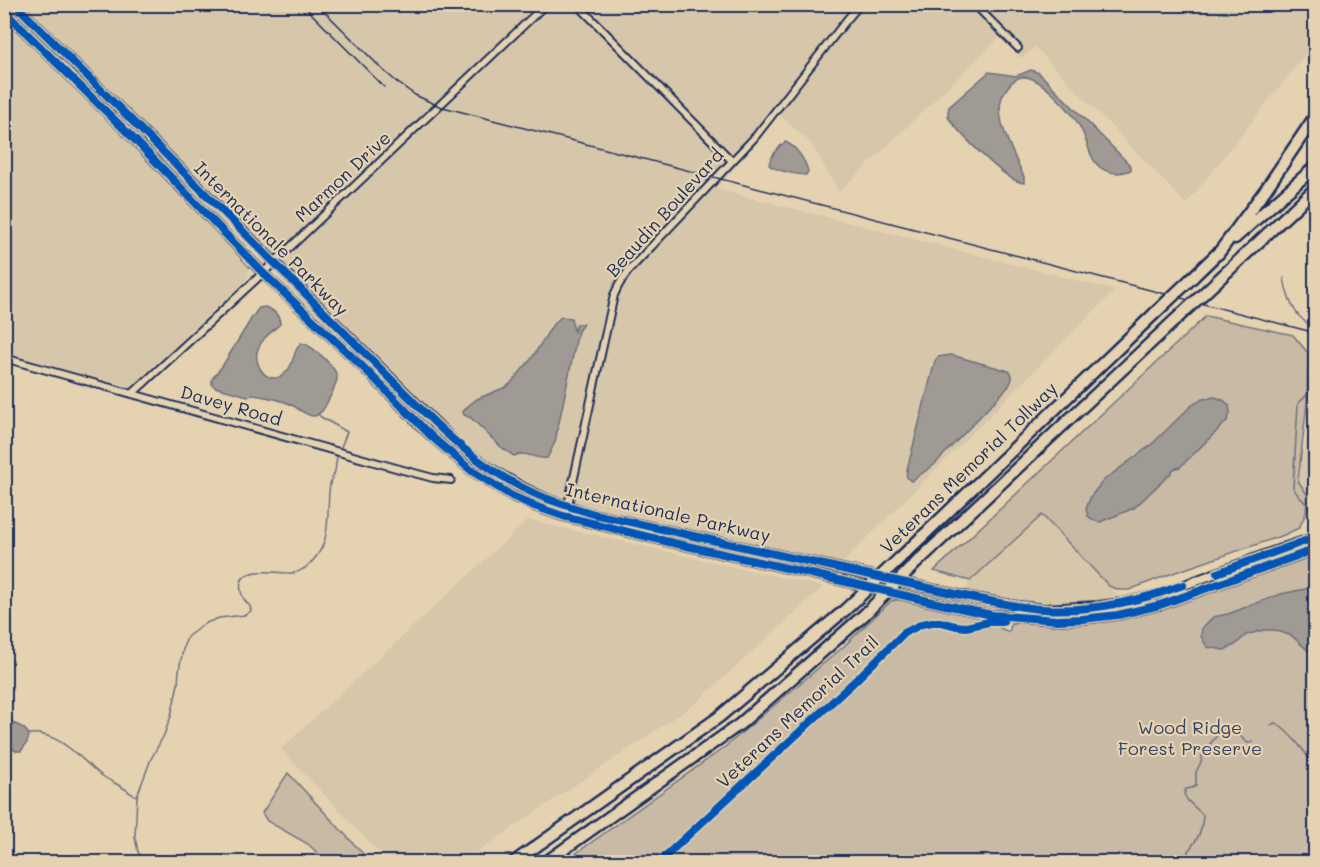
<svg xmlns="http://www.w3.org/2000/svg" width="1320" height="867" viewBox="0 0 1320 867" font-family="Mali,sans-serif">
	<rect width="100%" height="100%" fill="#e5d2b0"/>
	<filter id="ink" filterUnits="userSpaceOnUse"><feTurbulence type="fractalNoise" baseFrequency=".0167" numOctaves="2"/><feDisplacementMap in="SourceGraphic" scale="12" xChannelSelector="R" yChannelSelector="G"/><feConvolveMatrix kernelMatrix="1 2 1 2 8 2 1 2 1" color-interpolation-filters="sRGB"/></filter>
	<g filter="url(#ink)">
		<path fill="#d6c6aa" d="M 1315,4 L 1316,41 L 1186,204 L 1035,47 L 1021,58 L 1000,37 L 839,192 L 811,143 L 778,114 L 755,145 L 715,189 L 1115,290 L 842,563 L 580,503 L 527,485 L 477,453 L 435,417 L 20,5 Z
			M 4,15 L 150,159 L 248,263 L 250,269 L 246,280 L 134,385 L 130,387 L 125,388 L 5,353 Z
			M 1315,396 L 1315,505 L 1298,482 Z
			M 1042,515 L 1109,586 L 1120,599 L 1104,602 L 1056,606 L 1004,601 L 966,593 L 970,581 Z
			M 528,520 L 823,587 L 696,703 L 462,862 L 388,862 L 281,749 Z"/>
		<path fill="#c8baa4" stroke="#727481" stroke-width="1.5" d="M 1206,316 L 1293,335 L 1308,353 L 1307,403 L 1298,481 L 1307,494 L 1306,513 L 1299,528 L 1284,535 L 1173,573 L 1129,590 L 1119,590 L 1109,586 L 1042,515 L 970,581 L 934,571 Z
			M 1315,553 L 1315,862 L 564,862 L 725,747 L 842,648 L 891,601 L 901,599 L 990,617 C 997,619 999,621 1000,628 L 1009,632 L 1011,625 L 1018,622 C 1069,627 1117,622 1165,607 Z
			M 288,773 L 366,857 L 371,862 L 327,862 L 308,844 L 267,821 L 262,813 Z"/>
		<path fill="#a09a94" stroke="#6b6f7e" stroke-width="1.5" d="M 1031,70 L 1039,73 L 1129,164 L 1131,166 L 1131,170 C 1121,174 1110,174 1101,168 C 1088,158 1088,140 1080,127 C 1073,113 1040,75 1023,77 C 1013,78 1007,87 1003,95 C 992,117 1015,156 1024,177 L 1024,183 C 1007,183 958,132 948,117 L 948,112 L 949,107 L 989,72 L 1016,76 Z
			M 785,142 C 796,146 805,160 808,171 L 806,175 C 794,174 779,172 769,165 C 770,157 778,147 785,142 Z
			M 265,307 C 272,309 280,315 280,324 C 272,332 262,338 258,349 C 252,364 267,386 283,375 C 295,367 292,351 301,343 C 311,344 336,367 337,377 C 338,382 326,406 322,411 C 321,412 317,415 315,416 C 307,417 297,407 290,404 C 279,399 266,397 254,395 L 248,396 L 215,387 L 212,384 L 212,379 L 223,365 L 253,316 L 259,308 Z
			M 561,317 L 571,318 L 574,331 L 577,324 L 583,324 L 578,331 L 555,442 L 547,458 C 536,460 524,450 514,456 L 501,447 L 471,418 L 464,415 L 463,412 L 468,406 L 477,399 L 506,387 L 511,383 L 532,358 L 552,326 Z
			M 951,355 L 1009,371 C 1014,375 1012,380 1009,386 L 934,465 L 911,481 C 906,478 906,475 907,470 L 935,361 L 938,357 Z
			M 1215,397 L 1223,400 L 1229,405 L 1230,414 L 1227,421 L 1180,467 L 1173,469 L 1171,473 L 1134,508 L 1100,522 L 1093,520 L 1088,516 L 1086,509 L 1091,496 L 1104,480 L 1151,445 L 1192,405 L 1203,399 Z
			M 1315,587 L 1315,657 L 1292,636 L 1275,630 L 1264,630 L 1246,635 L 1235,645 L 1224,650 L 1207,647 L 1201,636 L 1202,628 L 1213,617 L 1228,614 L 1281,594 Z
			M 5,719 C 22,728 39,730 21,751 L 16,751 L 5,744 Z"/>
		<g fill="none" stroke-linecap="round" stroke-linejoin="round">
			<path stroke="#6b6f7e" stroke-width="1.5" d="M 1284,278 C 1287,296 1294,321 1316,327
				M 1316,353 L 1312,370 L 1316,383
				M 1316,385 L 1298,404 L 1293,487 L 1297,494 L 1310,508 L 1311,510 L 1316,513
				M 318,414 L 321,417 L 347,432 L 341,447
				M 1271,725 L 1275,723 L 1279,725 C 1286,731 1297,742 1303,750 C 1308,756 1308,761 1316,764
				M 29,734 C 58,730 80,759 101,775 C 108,780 117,784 125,789 C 130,792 131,795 137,796
				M 145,862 L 138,852 L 135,837 L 137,796 L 151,759 L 164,735 L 171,716 L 178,684 L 179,670 L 184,645 L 188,636 L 206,623 L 219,618 L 245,615 L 251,611 L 250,606 C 245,602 242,598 241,591 C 235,563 278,574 293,573 C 297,573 301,570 305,568 C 335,545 325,516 330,484 C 331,479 334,475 335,471 C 336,466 336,461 337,457
				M 1188,862 L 1188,851 C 1198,839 1202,832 1203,815 L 1188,801 L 1184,794 L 1186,789 L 1192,788 L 1196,786 L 1196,772 L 1201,762 L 1203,753 L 1218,734 L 1227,727 L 1232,726 L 1243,739 L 1248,743 L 1253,742"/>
			<g stroke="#1b2f5e" stroke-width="10">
				<path id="minor" d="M 577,4 L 732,161
					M 974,4 L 1018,48
					M 4,358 L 403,470 L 433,478 L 451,480
					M 132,394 L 263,273 L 546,4
					M 563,516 L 568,505 L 614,295 C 619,283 625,274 634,265 L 755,137 L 845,22 L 860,4"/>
			</g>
			<g stroke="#1b2f5e" stroke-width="12">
				<path id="tertiary" d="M 15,4 L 460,447 C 487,467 514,485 545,498 C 560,504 578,509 594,514 L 956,594 L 1011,605 L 1044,609 L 1099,606 L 1122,603 L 1163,593 L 1283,548 L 1316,537
					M 4,11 L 135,140 L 263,273 L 366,370 L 432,437 L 472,471 L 512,496 L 537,507 L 563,516 L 669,542 L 773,565 L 941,604 L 992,615 L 1057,620 L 1082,619 L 1118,615 L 1160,605 L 1316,549"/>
			</g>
			<g stroke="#1b2f5e" stroke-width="15">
				<path id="motorway" d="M 1235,238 L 1316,166
					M 1218,254 L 1266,189 L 1316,115
					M 1193,277 L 1221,250
					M 1215,283 L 1316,188
					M 899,559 L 1155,313
					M 916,563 L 1174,321
					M 514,862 L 719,717 L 845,610
					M 546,862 L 740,724 L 864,615"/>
			</g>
			<use href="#minor" stroke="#e5d2b0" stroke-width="6"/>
			<use href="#tertiary" stroke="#e5d2b0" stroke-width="8"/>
			<use href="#motorway" stroke="#e5d2b0" stroke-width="10"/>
			<path stroke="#1b2f5e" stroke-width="1.5" d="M 302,4 L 384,87
				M 317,4 L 383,70 L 398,83 L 415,95 L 439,106 L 1316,333"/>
			<g stroke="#1b2f5e" stroke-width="15" stroke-linecap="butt">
				<path id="motorway-bridge" d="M 1155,313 L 1193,277
					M 1174,321 L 1215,283
					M 845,610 L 899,559
					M 864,615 L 916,563"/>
			</g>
			<use href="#motorway-bridge" stroke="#e5d2b0" stroke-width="10"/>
			<g stroke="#e5d2b0" stroke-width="11">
				<path id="cycleway" d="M 15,4 L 434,422 C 467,454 502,481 545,498 C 561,504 578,509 594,514 L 956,594 C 984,600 1013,607 1042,609 C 1089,612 1140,601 1183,585
					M 4,11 L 135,140 L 263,273 L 366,370 L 432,437 L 472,471 L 512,496 L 537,507 L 563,516 L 669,542 L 773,565 L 941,604 L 992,615 L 1057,620 L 1082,619 L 1118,615 L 1160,605 L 1316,549
					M 1217,573 L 1316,537
					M 659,862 L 857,679 L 904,633 L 922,624 L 932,622 L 941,622 L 956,626 L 966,627 L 989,622 L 1003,622"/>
			</g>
			<use href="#cycleway" stroke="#0057b8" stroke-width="8"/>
		</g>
	</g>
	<g text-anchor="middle" stroke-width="4.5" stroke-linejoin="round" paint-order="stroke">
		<g font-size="18" fill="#1b2f5e" stroke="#e5d2b0">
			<text transform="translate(343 177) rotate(-43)" y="6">Marmon Drive</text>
			<text transform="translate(665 213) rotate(-48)" y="6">Beaudin Boulevard</text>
			<text transform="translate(271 239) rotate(45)" y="6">Internationale Parkway</text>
			<text transform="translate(231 406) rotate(16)" y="6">Davey Road</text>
			<text transform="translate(969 468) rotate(-44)" y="6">Veterans Memorial Tollway</text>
			<text transform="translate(668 513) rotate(13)" y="6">Internationale Parkway</text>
			<text transform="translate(798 712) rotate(-43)" y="6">Veterans Memorial Trail</text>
		</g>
		<g font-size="18" fill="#354468" stroke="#e5d2b0">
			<text x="1190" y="734">Wood Ridge<tspan x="1190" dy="21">Forest Preserve</tspan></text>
		</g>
	</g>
	<rect width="1320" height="867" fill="none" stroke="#e5d2b0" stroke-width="24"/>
	<rect x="12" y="12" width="1296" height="843" fill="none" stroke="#1b2f5e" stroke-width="2" filter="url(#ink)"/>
</svg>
